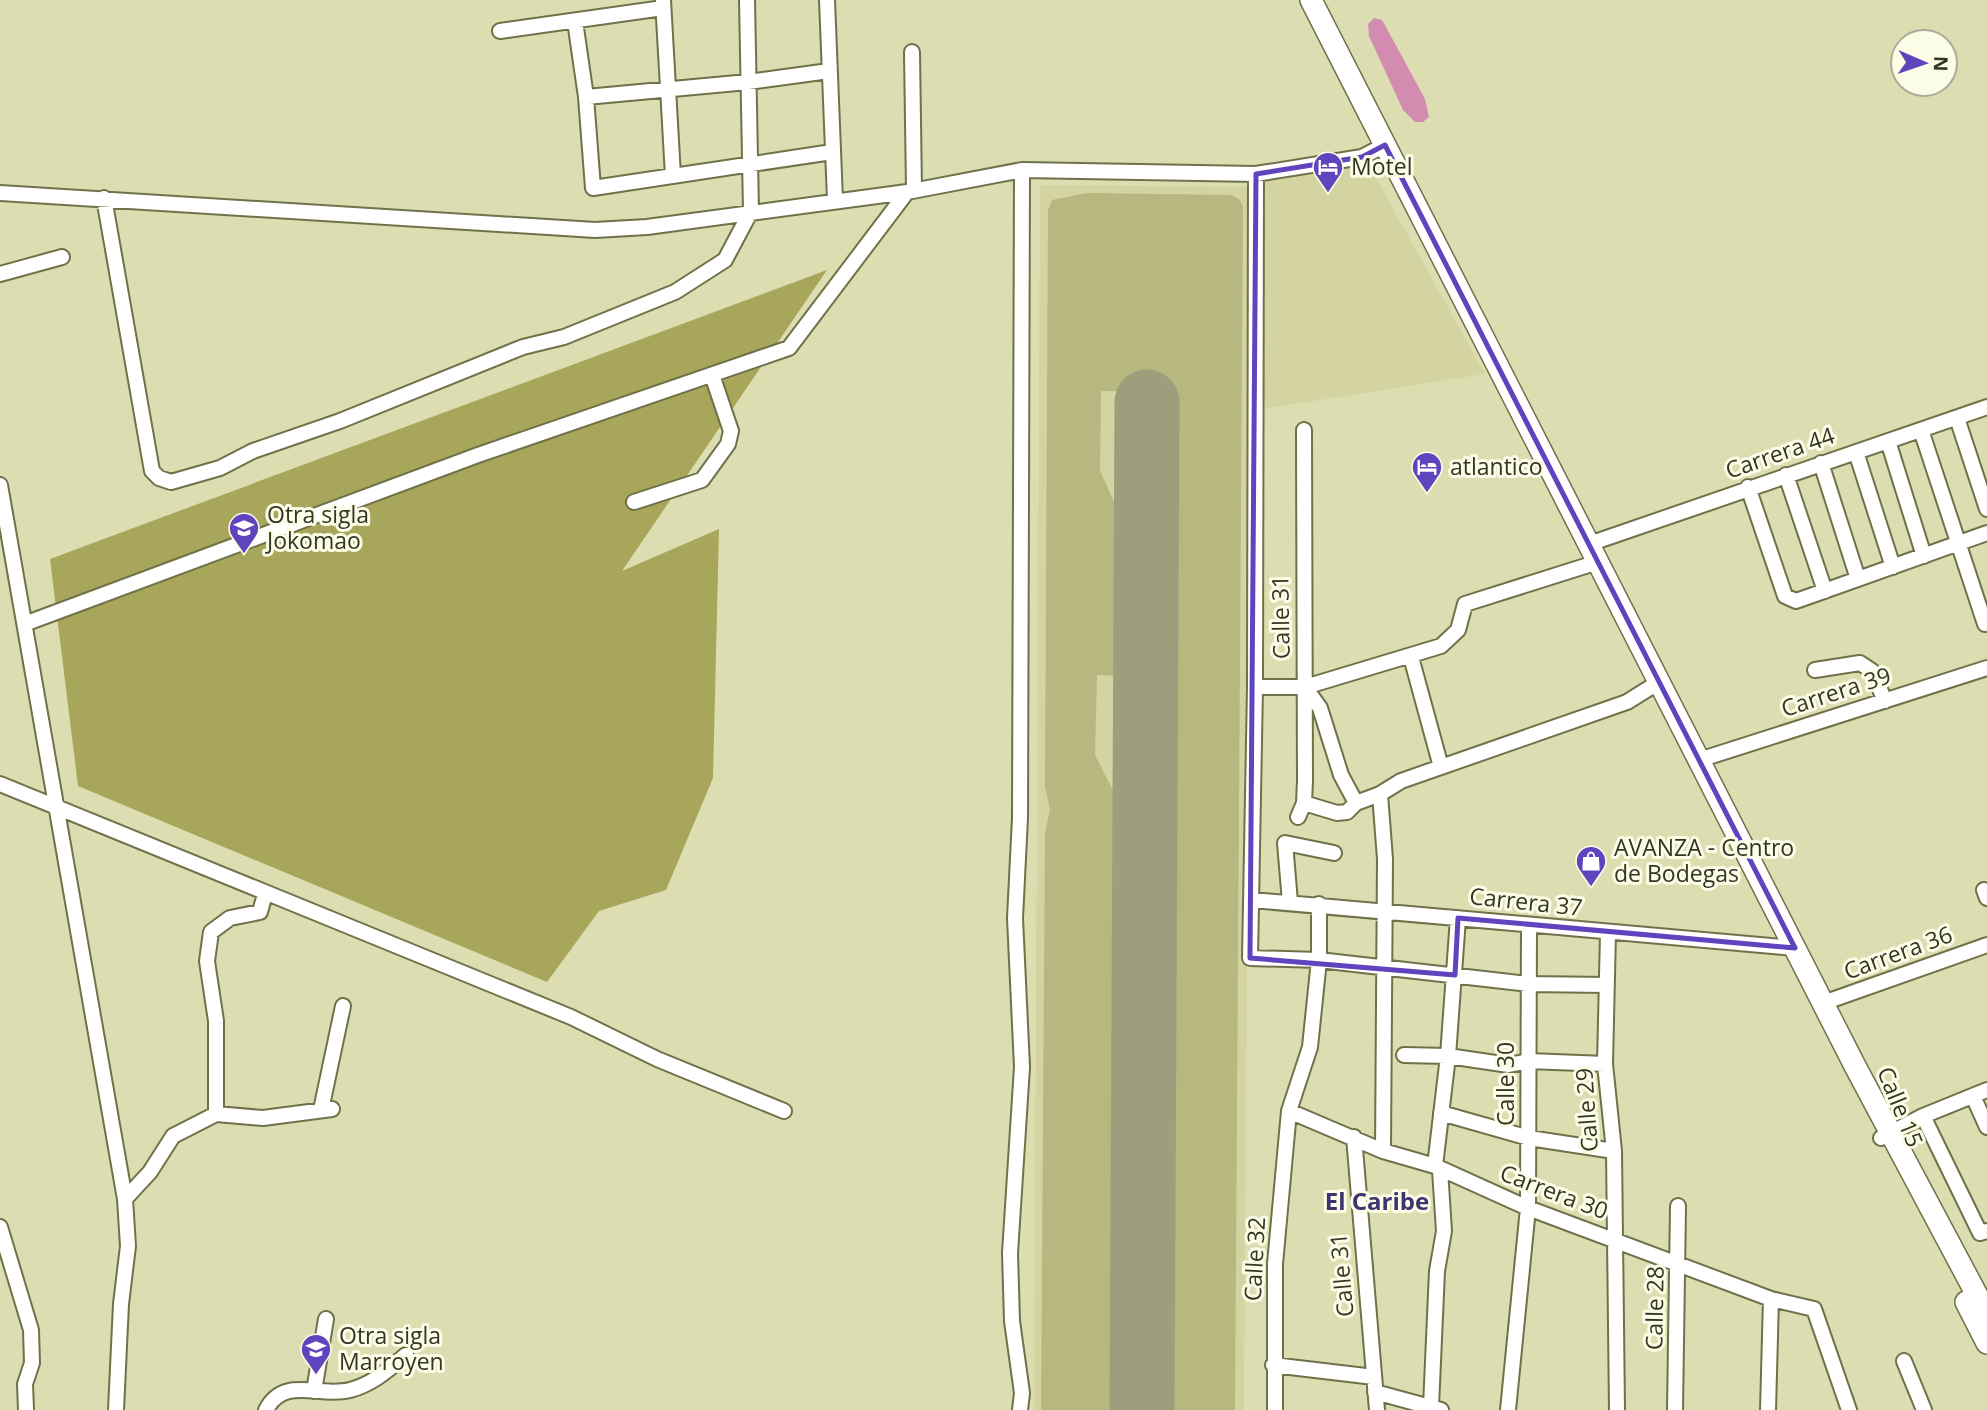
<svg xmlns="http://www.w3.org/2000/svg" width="1987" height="1410" viewBox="0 0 1987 1410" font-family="'Open Sans',sans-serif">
	<rect width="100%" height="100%" fill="#ddddb2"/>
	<path fill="#d3d4a1" d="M 1367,162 L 1485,374 L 1262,409 L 1263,178 Z
		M 1040,185 L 1252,187 L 1244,1410 L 1034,1410 Z"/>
	<path fill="#b7b780" d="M 1087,193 L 1231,195 L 1239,199 L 1243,206 L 1235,1410 L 1164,1410 L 1170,392 L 1101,391 L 1100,471 L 1126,528 L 1122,676 L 1097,675 L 1095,755 L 1125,814 L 1122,1410 L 1041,1410 L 1045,834 L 1050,809 L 1045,787 L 1048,210 L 1052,200 Z"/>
	<path fill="#a7a65b" d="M 827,270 L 622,571 L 719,529 L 713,778 L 666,890 L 599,911 L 547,982 L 78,786 L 50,559 Z"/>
	<path fill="#d28cb0" d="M 1374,18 L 1382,20 L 1386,27 L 1425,99 L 1429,117 L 1423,122 L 1415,122 L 1403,110 L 1369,36 L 1368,24 Z"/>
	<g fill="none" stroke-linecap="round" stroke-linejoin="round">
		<path stroke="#9e9e7d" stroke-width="65" d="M 1142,1410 L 1147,402"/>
		<g stroke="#717149" stroke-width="18">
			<path id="minor" d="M 663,0 L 673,176
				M 827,0 L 835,200
				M 575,21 L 586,97 L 593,188 L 832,152
				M 500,31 L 663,8
				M 912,52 L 914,190
				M 586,97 L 748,82 L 829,71
				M 1256,174 L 1255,687 L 1250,958 L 1319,960 L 1528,984 L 1607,985
				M 0,193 L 595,230 L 647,227 L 907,192 L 1022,170 L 1256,174 L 1362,157 L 1385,145
				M 104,198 L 152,471 L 159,478 L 171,482 L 220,468 L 253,451 L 340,421 L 523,347 L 564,337 L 675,292 L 725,260 L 751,211 L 747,0
				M 0,274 L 62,257
				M 1957,418 L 1987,509
				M 1921,430 L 1985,624
				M 1888,441 L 1924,556
				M 1856,452 L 1893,567
				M 1821,463 L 1858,579
				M 1786,475 L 1825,591
				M 0,485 L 125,1199 L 128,1246 L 121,1304 L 116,1410
				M 1748,487 L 1785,596 L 1796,601 L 1987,533
				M 634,502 L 702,480 L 728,444 L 731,431 L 712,375
				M 1589,544 L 1987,407
				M 27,623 L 478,455 L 789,348 L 907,192
				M 1411,657 L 1441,767
				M 1815,670 L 1860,663 L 1872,671 L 1885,701
				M 1255,687 L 1305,687 L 1441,646 L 1458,630 L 1465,604 L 1598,562
				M 1305,687 L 1320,708 L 1341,775 L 1356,803
				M 1699,760 L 1987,668
				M 0,784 L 571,1017 L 657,1059 L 784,1111
				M 1380,794 L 1385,859 L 1383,1151
				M 1304,803 L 1337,813 L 1347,812 L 1356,803
				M 1356,803 L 1380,794 L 1401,781 L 1627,702 L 1659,682
				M 1298,817 L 1304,803 L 1305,781 L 1304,430
				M 1984,890 L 1987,898
				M 1252,900 L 1795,948
				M 1290,902 L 1285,843 L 1334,853
				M 1608,933 L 1605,1064 L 1614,1151 L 1617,1410
				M 1823,1003 L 1987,945
				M 1404,1055 L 1448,1056 L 1509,1065 L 1529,1061 L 1605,1064
				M 1973,1096 L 1987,1127
				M 321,1110 L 343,1006
				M 1289,1111 L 1383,1151 L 1435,1166 L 1528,1208 L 1771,1299 L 1814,1309 L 1849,1410
				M 1441,1113 L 1529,1138 L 1614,1151
				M 216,1114 L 216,1021 L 207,961 L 211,932 L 230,918 L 260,912 L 265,894
				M 1923,1116 L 1980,1233 L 1987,1231
				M 1354,1137 L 1377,1410
				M 1881,1138 L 1923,1116 L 1987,1090
				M 1435,1166 L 1448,1056 L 1458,918
				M 125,1199 L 150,1172 L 173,1136 L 216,1114 L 263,1118 L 332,1109
				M 0,1227 L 31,1330 L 32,1363 L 25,1384 L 26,1410
				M 1904,1361 L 1924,1410
				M 1273,1365 L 1374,1377
				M 314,1391 L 326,1319
				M 1375,1392 L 1441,1410
				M 1431,1407 L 1437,1271 L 1444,1231 L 1440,1170
				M 266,1410 C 284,1375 319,1398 350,1390 C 373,1384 389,1369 406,1355
				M 1020,1410 L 1022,1393 L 1012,1321 L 1010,1253 L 1022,1067 L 1015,918 L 1020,818 L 1022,170
				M 1275,1410 L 1275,1264 L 1289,1111 L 1310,1047 L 1319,960 L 1319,904
				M 1508,1410 L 1528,1208 L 1529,926
				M 1675,1410 L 1678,1206
				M 1768,1410 L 1771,1299"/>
		</g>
		<g stroke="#717149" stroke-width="24">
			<path id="highway" d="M 1311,0 L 1855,1066 L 1987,1314
				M 1966,1302 L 1987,1343"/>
		</g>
		<use href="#minor" stroke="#fff" stroke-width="14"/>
		<use href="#highway" stroke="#fff" stroke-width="21"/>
	</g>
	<path fill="none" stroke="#5f44bd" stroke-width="5" stroke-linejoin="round" d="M 1385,145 L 1795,948 L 1458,918 L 1455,975 L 1250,958 L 1256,174 L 1362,157 Z"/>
	<defs>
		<g id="hotel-pin" transform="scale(1.575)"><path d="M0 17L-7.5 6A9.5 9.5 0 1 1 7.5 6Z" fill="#5f44bd" stroke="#fcfde7"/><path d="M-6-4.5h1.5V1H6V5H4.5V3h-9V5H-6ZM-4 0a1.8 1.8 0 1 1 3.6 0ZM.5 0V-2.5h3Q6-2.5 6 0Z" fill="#fff"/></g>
		<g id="school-pin" transform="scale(1.575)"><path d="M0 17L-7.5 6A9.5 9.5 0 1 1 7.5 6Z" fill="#5f44bd" stroke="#fcfde7"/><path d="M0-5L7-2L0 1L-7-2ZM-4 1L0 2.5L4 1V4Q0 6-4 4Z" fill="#fff"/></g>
		<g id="shop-pin" transform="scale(1.575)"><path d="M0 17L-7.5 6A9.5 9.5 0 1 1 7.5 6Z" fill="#5f44bd" stroke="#fcfde7"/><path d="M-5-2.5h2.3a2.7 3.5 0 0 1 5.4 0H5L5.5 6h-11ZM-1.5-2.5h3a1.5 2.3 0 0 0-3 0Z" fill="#fff"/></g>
	</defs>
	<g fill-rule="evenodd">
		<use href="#hotel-pin" x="1328" y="167"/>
		<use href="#hotel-pin" x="1427" y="467"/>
		<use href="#school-pin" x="244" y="528"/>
		<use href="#shop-pin" x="1591" y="861"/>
		<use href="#school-pin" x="316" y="1349"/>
	</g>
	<g text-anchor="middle" stroke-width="6" stroke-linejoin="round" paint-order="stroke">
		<g font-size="23" fill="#353524" stroke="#fcfde7" text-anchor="start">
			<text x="1351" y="175">Motel</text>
			<text x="1450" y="475">atlantico</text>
			<text x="267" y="523">Otra sigla<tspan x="267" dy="26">Jokomao</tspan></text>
			<text x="1614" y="856">AVANZA - Centro<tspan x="1614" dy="26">de Bodegas</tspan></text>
			<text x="339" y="1344">Otra sigla<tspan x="339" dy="26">Marroyen</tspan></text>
		</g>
		<g font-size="23" fill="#353524" stroke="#fcfde7">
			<text transform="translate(1780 453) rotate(-19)" y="8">Carrera 44</text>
			<text transform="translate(1281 617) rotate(-91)" y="8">Calle 31</text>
			<text transform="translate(1836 692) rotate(-18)" y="8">Carrera 39</text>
			<text transform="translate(1526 902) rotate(6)" y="8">Carrera 37</text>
			<text transform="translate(1898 953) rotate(-20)" y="8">Carrera 36</text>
			<text transform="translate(1506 1084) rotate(-90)" y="8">Calle 30</text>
			<text transform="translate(1900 1107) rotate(68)" y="8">Calle 15</text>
			<text transform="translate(1587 1110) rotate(-94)" y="8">Calle 29</text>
			<text transform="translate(1554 1192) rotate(21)" y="8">Carrera 30</text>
			<text transform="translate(1255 1259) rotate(-87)" y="8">Calle 32</text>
			<text transform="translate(1342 1275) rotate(-95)" y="8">Calle 31</text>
			<text transform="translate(1655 1308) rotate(-89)" y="8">Calle 28</text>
		</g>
		<g font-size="24" font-weight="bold" fill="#3e3470" stroke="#fcfde7">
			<text x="1377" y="1210">El Caribe</text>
		</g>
	</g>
	<g transform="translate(1924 63) rotate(92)"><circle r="33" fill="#fcfde7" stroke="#acad99" stroke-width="2"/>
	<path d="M0-5L12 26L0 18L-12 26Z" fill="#5f44bd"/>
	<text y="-10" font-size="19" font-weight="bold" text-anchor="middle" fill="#353524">N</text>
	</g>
</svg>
